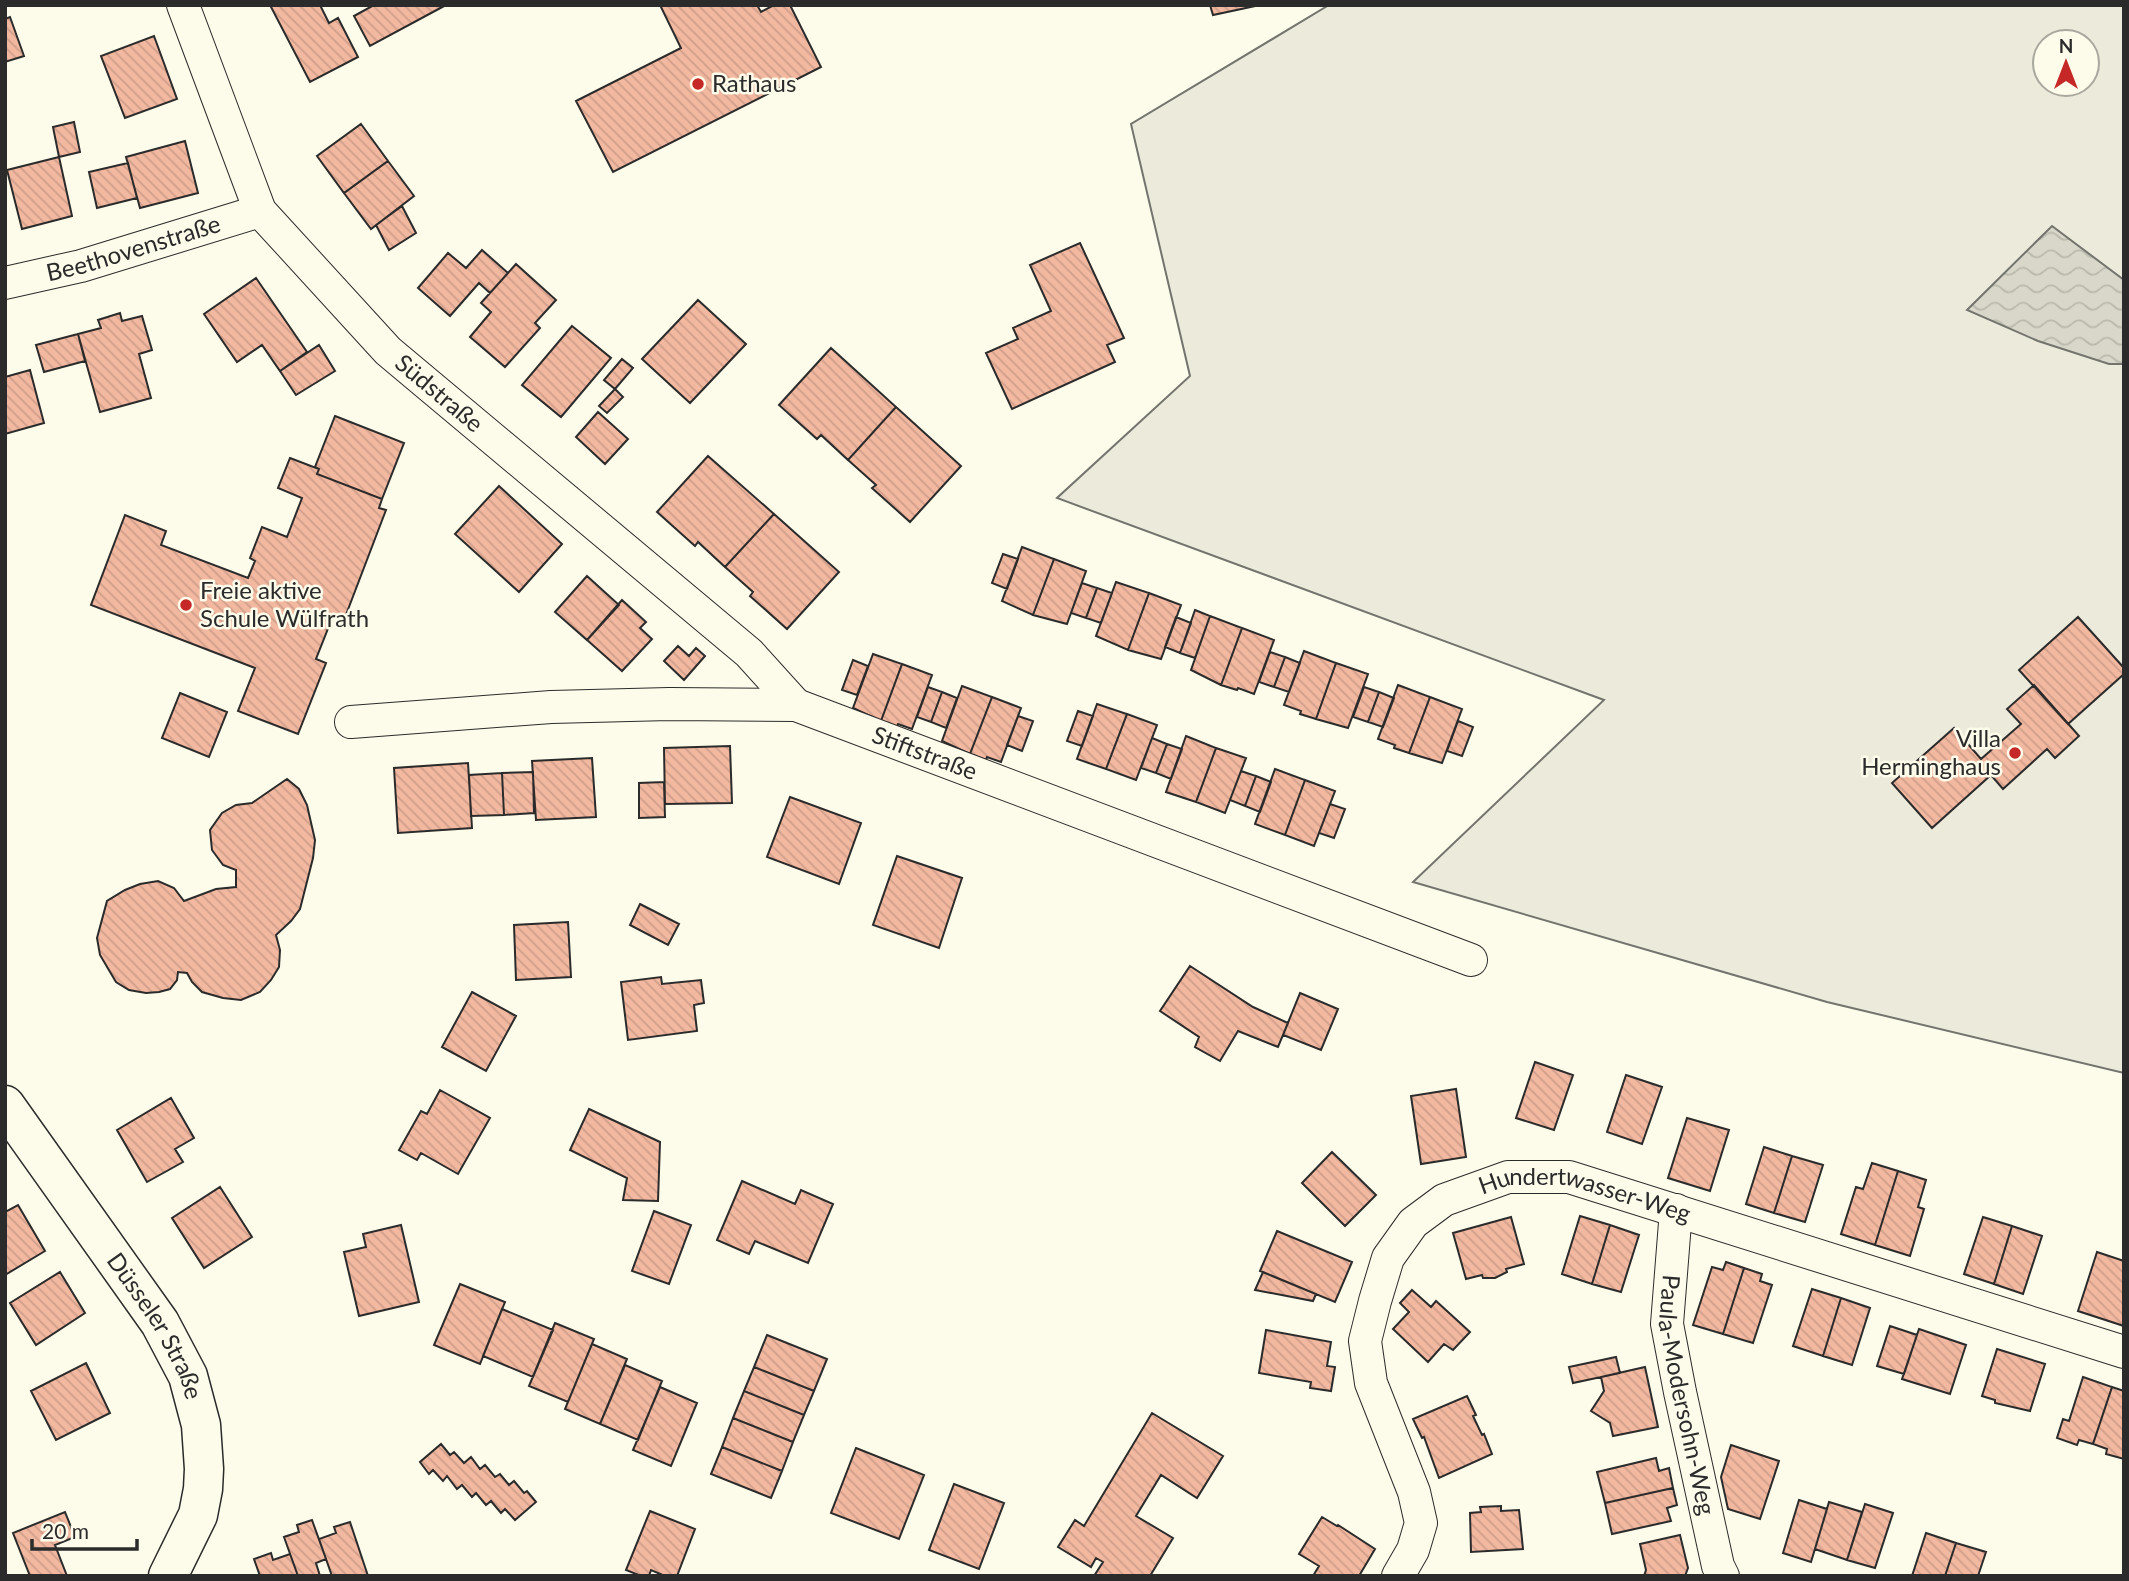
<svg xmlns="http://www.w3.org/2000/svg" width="2129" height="1581" viewBox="0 0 2129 1581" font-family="Lato,sans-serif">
	<defs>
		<pattern id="water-waves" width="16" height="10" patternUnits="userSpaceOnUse" patternTransform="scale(1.75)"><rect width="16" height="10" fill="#d8d7c9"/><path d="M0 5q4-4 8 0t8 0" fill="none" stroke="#bab9ad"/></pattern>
		<pattern id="building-back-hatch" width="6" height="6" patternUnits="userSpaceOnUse" patternTransform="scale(1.75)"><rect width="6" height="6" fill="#f2b8a0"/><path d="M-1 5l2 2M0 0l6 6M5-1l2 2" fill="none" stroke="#d09e8a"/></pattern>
	</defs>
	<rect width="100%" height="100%" fill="#fdfbea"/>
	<path fill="#ecebdb" stroke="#74746e" stroke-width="2" fill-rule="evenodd" d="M 1329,5 L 2124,5 L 2124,1073 L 1827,1002 L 1413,882 L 1604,700 L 1057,498 L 1190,376 L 1131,124 ZM 2045,42 L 2087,42 L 2087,84 L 2045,84 Z"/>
	<path fill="url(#water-waves)" stroke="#74746e" stroke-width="2" d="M 2052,226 L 2124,280 L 2124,364 L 2109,364 L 2038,341 L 1967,310 Z"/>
	<path fill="url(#building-back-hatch)" stroke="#2b2b2b" stroke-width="2" d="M 270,5 L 320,5 L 329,23 L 338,18 L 358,57 L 310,82 Z
		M 374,5 L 446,5 L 370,46 L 354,16 Z
		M 660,5 L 757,5 L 761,12 L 774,5 L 790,5 L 821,67 L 613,172 L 576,101 L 681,48 Z
		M 1210,5 L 1260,5 L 1213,15 Z
		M 10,17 L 24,56 L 5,62 L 5,19 Z
		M 154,36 L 177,99 L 125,118 L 101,56 Z
		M 74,122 L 80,152 L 59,157 L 53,127 Z
		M 361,124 L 388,161 L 344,193 L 317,156 Z
		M 185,141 L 198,193 L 140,208 L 126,157 Z
		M 59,157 L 72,216 L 22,229 L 7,170 Z
		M 388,161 L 414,196 L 371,229 L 344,193 Z
		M 128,163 L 137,198 L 97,208 L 89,172 Z
		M 402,206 L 416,233 L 389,250 L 376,225 Z
		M 1080,243 L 1124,338 L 1107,345 L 1115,362 L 1012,409 L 986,353 L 1018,339 L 1013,328 L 1051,311 L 1030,265 Z
		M 482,250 L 508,273 L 490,293 L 479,283 L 450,316 L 418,288 L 448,253 L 466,268 Z
		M 516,264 L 556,300 L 535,323 L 540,328 L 505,367 L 470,337 L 491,312 L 481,303 Z
		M 256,278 L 307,352 L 280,371 L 262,345 L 237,362 L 204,314 Z
		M 698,300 L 746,344 L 690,403 L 642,359 Z
		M 120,313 L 122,321 L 142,316 L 152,350 L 139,354 L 151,398 L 100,412 L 78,334 L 101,328 L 98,320 Z
		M 572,326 L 611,358 L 561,417 L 522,385 Z
		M 78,334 L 85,361 L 44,372 L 36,345 Z
		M 319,345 L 335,371 L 296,395 L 280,371 Z
		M 831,348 L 896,407 L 848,460 L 821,435 L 817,439 L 779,405 Z
		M 622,359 L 633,368 L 615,389 L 604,380 Z
		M 30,370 L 44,423 L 5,434 L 5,377 Z
		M 615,389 L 623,397 L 607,413 L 599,406 Z
		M 896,407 L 961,466 L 910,522 L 872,488 L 876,485 L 848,460 Z
		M 598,412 L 628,439 L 605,464 L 576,437 Z
		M 335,416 L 404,443 L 382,499 L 317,474 L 319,469 L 315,467 Z
		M 708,456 L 774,514 L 725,567 L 698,542 L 695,546 L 657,512 Z
		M 290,458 L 319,469 L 317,474 L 382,499 L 379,508 L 386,510 L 344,620 L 333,616 L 316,659 L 326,663 L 298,734 L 238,711 L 255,668 L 91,605 L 125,515 L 166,531 L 161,545 L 248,578 L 255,561 L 250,558 L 262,527 L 287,537 L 302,498 L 278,488 Z
		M 499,486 L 562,544 L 519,592 L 455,534 Z
		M 774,514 L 839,572 L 787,629 L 750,596 L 753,592 L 725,567 Z
		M 1022,547 L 1054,559 L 1033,615 L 1002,601 Z
		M 1003,554 L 1018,559 L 1007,589 L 992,583 Z
		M 1054,559 L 1086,571 L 1067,624 L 1033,615 Z
		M 587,576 L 619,605 L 587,640 L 555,612 Z
		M 1116,582 L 1149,593 L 1128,650 L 1096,636 Z
		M 1082,583 L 1097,588 L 1086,618 L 1071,613 Z
		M 1097,588 L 1112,593 L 1101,623 L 1086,618 Z
		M 1149,593 L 1181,605 L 1161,659 L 1128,650 Z
		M 622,600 L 646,622 L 640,628 L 652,639 L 622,671 L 587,640 Z
		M 1195,610 L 1210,616 L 1195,658 L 1180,653 Z
		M 1210,616 L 1242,628 L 1221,685 L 1191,670 Z
		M 1176,617 L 1191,623 L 1180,653 L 1165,647 Z
		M 2078,617 L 2124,668 L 2124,674 L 2068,724 L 2019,670 Z
		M 1242,628 L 1274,640 L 1254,694 L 1238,688 L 1237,690 L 1221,685 Z
		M 678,646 L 689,656 L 696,648 L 705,656 L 684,680 L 664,661 Z
		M 1304,651 L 1336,663 L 1316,719 L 1300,714 L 1301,711 L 1284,705 Z
		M 1270,652 L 1285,657 L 1274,687 L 1259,682 Z
		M 873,654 L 902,664 L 881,721 L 853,708 Z
		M 1285,657 L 1300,663 L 1289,692 L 1274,687 Z
		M 853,660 L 868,666 L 857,695 L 842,690 Z
		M 1336,663 L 1368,674 L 1348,728 L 1316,719 Z
		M 902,664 L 932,675 L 912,729 L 898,724 L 897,727 L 881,721 Z
		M 1398,685 L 1430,697 L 1409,753 L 1394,748 L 1395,745 L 1378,739 Z
		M 2034,685 L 2079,736 L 2055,758 L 2047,749 L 2003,789 L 1991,775 L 1932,828 L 1892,783 L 1954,728 L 1981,759 L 2021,724 L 2007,709 Z
		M 962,686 L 992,697 L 970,754 L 942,741 Z
		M 928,687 L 942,692 L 931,722 L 917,717 Z
		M 1364,687 L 1379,692 L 1368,722 L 1353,717 Z
		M 942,692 L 957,698 L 946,728 L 931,722 Z
		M 1379,692 L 1394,698 L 1383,727 L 1368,722 Z
		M 180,693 L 227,712 L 209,757 L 162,738 Z
		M 992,697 L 1021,708 L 1001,762 L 987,757 L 986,760 L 970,754 Z
		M 1430,697 L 1462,709 L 1442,763 L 1409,753 Z
		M 1097,704 L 1127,714 L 1106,769 L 1077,759 Z
		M 1078,711 L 1093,716 L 1082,746 L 1067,741 Z
		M 1127,714 L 1157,725 L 1136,780 L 1106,769 Z
		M 1018,716 L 1033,721 L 1022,751 L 1007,745 Z
		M 1458,721 L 1473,727 L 1462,756 L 1447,751 Z
		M 1186,736 L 1216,748 L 1196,802 L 1166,792 Z
		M 1152,738 L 1167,744 L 1156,773 L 1141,768 Z
		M 1167,744 L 1182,749 L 1171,779 L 1156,773 Z
		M 730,746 L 732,803 L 665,804 L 664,748 Z
		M 1216,748 L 1246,758 L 1225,813 L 1196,802 Z
		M 592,758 L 596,817 L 536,820 L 532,761 Z
		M 468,763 L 472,828 L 398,833 L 394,768 Z
		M 1275,769 L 1305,780 L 1285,835 L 1255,824 Z
		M 1241,771 L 1256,776 L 1245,806 L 1230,800 Z
		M 533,772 L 534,813 L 504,815 L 502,773 Z
		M 502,773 L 504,815 L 471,816 L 469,775 Z
		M 1256,776 L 1271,782 L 1260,812 L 1245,806 Z
		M 287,779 L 299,789 L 307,805 L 315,840 L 313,858 L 300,909 L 291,921 L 276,935 L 280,950 L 279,967 L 271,980 L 260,992 L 241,1000 L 223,998 L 202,992 L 192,982 L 187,973 L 178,972 L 177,980 L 170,989 L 159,992 L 146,993 L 129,990 L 116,982 L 100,955 L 97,938 L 107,901 L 125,890 L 140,884 L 158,881 L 174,888 L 184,901 L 216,889 L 236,887 L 236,870 L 223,865 L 212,850 L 210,830 L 222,813 L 236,805 L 252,803 Z
		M 1305,780 L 1335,791 L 1314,846 L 1285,835 Z
		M 664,782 L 665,817 L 639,818 L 639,783 Z
		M 790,797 L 861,823 L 839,884 L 767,857 Z
		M 1330,804 L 1345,809 L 1334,838 L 1319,833 Z
		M 897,856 L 962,878 L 939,948 L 873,925 Z
		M 640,904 L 679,924 L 668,945 L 630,925 Z
		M 568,922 L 571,977 L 516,980 L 514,925 Z
		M 1190,966 L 1253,1007 L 1288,1023 L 1278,1047 L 1238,1031 L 1220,1061 L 1195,1047 L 1199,1037 L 1160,1011 Z
		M 661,977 L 662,984 L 701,980 L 704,1003 L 694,1005 L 697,1031 L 628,1040 L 621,982 Z
		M 472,992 L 516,1016 L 486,1071 L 442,1047 Z
		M 1300,993 L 1338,1009 L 1321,1050 L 1283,1035 Z
		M 1535,1062 L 1573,1075 L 1554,1130 L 1516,1118 Z
		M 1626,1075 L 1662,1087 L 1642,1144 L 1607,1132 Z
		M 1456,1089 L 1466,1157 L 1421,1164 L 1411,1096 Z
		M 440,1090 L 490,1118 L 458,1174 L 421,1153 L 417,1160 L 399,1150 L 421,1111 L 427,1114 Z
		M 171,1098 L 194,1138 L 175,1149 L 183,1162 L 147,1182 L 117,1130 Z
		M 589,1109 L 660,1142 L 658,1201 L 623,1200 L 627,1178 L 570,1150 Z
		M 1687,1118 L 1729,1130 L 1710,1191 L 1668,1178 Z
		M 1764,1147 L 1792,1156 L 1774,1213 L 1746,1204 Z
		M 1332,1152 L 1376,1195 L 1345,1226 L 1302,1183 Z
		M 1792,1156 L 1823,1165 L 1805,1222 L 1774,1213 Z
		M 1872,1163 L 1898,1171 L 1875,1245 L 1841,1234 L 1856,1187 L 1863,1189 Z
		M 1898,1171 L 1926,1180 L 1918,1207 L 1924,1209 L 1910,1256 L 1875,1245 Z
		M 742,1181 L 795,1204 L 801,1190 L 833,1204 L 808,1263 L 755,1241 L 749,1254 L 717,1240 Z
		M 220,1187 L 252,1237 L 204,1268 L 172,1218 Z
		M 18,1205 L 45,1251 L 5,1275 L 5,1212 Z
		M 654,1211 L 691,1225 L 669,1284 L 632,1271 Z
		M 1580,1216 L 1610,1225 L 1592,1284 L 1562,1274 Z
		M 1511,1217 L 1524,1264 L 1506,1269 L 1507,1272 L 1495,1278 L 1483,1278 L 1482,1275 L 1466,1279 L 1453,1233 Z
		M 1983,1217 L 2012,1226 L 1994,1284 L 1964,1274 Z
		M 401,1225 L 419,1302 L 359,1316 L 344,1252 L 366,1247 L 363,1234 Z
		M 1610,1225 L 1639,1235 L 1621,1292 L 1592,1284 Z
		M 2012,1226 L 2042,1236 L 2023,1294 L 1994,1284 Z
		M 1277,1231 L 1352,1262 L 1335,1302 L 1260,1271 Z
		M 2097,1252 L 2124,1261 L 2124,1326 L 2078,1311 Z
		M 1726,1262 L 1744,1268 L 1723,1334 L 1693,1325 L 1712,1267 L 1723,1270 Z
		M 1744,1268 L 1762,1274 L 1760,1281 L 1772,1285 L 1753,1343 L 1723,1334 Z
		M 60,1272 L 85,1313 L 36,1345 L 10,1303 Z
		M 1263,1272 L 1316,1294 L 1313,1301 L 1255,1290 Z
		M 460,1284 L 505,1302 L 480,1364 L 434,1345 Z
		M 1812,1289 L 1841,1298 L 1823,1356 L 1793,1346 Z
		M 1412,1290 L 1431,1307 L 1436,1301 L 1470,1332 L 1453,1350 L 1444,1344 L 1428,1362 L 1393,1329 L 1409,1312 L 1400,1303 Z
		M 1841,1298 L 1870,1308 L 1852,1365 L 1823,1356 Z
		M 502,1309 L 553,1330 L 533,1377 L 483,1356 Z
		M 555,1323 L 594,1339 L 568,1402 L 529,1386 Z
		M 1890,1326 L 1917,1335 L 1904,1374 L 1877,1366 Z
		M 1919,1329 L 1966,1345 L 1950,1394 L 1902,1379 Z
		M 1266,1330 L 1331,1342 L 1327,1366 L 1335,1367 L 1331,1391 L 1310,1388 L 1311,1382 L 1259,1373 Z
		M 767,1335 L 827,1359 L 814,1391 L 754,1367 Z
		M 592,1344 L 627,1359 L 600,1424 L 565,1409 Z
		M 1997,1349 L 2045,1364 L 2030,1411 L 1995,1403 L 1995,1400 L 1982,1396 Z
		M 1616,1357 L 1620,1373 L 1573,1383 L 1569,1367 Z
		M 86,1363 L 110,1413 L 56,1440 L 31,1391 Z
		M 625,1365 L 662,1381 L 638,1440 L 600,1424 Z
		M 754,1367 L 814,1391 L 804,1415 L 744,1391 Z
		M 1645,1367 L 1658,1427 L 1613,1436 L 1610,1423 L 1591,1411 L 1604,1391 L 1601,1377 Z
		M 2083,1377 L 2112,1387 L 2093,1444 L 2079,1440 L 2077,1445 L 2057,1438 L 2063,1419 L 2069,1421 Z
		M 660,1387 L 697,1403 L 671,1466 L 633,1450 Z
		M 2112,1387 L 2124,1391 L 2124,1459 L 2106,1454 L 2107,1449 L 2093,1444 Z
		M 744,1391 L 804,1415 L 793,1442 L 733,1418 Z
		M 1467,1396 L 1476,1415 L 1473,1416 L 1482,1435 L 1484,1434 L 1492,1454 L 1439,1478 L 1424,1437 L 1422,1438 L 1413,1419 Z
		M 1152,1413 L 1223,1456 L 1197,1498 L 1161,1475 L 1136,1516 L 1173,1538 L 1150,1576 L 1094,1576 L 1103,1562 L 1096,1558 L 1091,1567 L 1058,1547 L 1075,1520 L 1084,1526 Z
		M 733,1418 L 793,1442 L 782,1471 L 722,1447 Z
		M 441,1444 L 450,1455 L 454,1452 L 464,1463 L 471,1457 L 480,1469 L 485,1465 L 495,1477 L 500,1474 L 509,1485 L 514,1481 L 524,1493 L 527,1491 L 536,1502 L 515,1520 L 505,1509 L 501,1513 L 491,1501 L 486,1505 L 476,1493 L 472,1497 L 462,1485 L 457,1489 L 447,1476 L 443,1481 L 433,1470 L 429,1474 L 420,1462 Z
		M 1731,1445 L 1779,1461 L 1760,1519 L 1728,1509 L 1721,1477 Z
		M 722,1447 L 782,1471 L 771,1498 L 711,1474 Z
		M 856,1448 L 924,1475 L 899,1539 L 831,1513 Z
		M 1656,1458 L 1659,1471 L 1669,1468 L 1673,1488 L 1605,1503 L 1597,1472 Z
		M 954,1484 L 1004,1503 L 979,1569 L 929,1550 Z
		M 1673,1488 L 1677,1505 L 1667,1508 L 1671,1521 L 1612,1534 L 1605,1503 Z
		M 1799,1500 L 1827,1509 L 1811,1562 L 1783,1553 Z
		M 1829,1502 L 1862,1512 L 1847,1560 L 1815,1549 Z
		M 1865,1504 L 1893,1513 L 1875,1568 L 1847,1560 Z
		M 1501,1506 L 1501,1511 L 1519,1510 L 1523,1549 L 1471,1552 L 1470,1513 L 1481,1512 L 1480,1507 Z
		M 650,1511 L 695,1529 L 677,1576 L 665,1576 L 651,1570 L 649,1576 L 641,1576 L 626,1570 Z
		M 65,1512 L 75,1537 L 55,1545 L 67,1576 L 30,1576 L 13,1533 Z
		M 1322,1517 L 1337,1526 L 1338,1525 L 1375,1549 L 1359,1576 L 1313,1576 L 1319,1566 L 1299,1554 Z
		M 312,1520 L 326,1559 L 316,1563 L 320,1576 L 298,1576 L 284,1537 L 299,1532 L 297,1525 Z
		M 350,1522 L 368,1576 L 332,1576 L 319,1539 L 336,1533 L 334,1527 Z
		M 1926,1533 L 1956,1543 L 1945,1576 L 1912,1576 Z
		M 1680,1535 L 1688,1568 L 1685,1576 L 1644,1576 L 1646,1570 L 1640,1544 Z
		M 1956,1543 L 1986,1552 L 1978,1576 L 1945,1576 Z
		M 271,1553 L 273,1560 L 290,1554 L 298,1576 L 260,1576 L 254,1559 Z"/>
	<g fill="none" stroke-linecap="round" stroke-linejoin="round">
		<g stroke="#2b2b2b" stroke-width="34">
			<g id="minor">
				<path id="s1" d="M 183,5 L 260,211 L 388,351 L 749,653 L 796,705"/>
				<path id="s2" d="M 5,283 L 81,266 L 260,211"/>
				<path id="s3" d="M 351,722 L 551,707 L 669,704 L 796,705 L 1471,960"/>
				<path id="s4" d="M 1676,1210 L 1667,1324 L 1680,1392 L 1718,1566 L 1723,1576"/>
				<path id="s5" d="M 1398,1576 L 1413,1550 L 1421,1523 L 1414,1492 L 1371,1383 L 1365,1341 L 1375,1301 L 1388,1258 L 1413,1223 L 1444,1200 L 1508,1177 L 1569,1177 L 2124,1352"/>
			</g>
		</g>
		<g stroke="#2b2b2b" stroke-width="41">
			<g id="secondary">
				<path id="s6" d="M 5,1105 L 160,1323 L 188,1376 L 201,1425 L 204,1469 L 203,1489 L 198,1515 L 168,1576"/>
			</g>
		</g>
		<use href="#minor" stroke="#fdfbea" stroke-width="32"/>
		<use href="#secondary" stroke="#fdfbea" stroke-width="38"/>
	</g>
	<g fill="#c62828" stroke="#fdfbea" stroke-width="2.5">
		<circle cx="698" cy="84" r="7"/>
		<circle cx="186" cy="605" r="7"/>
		<circle cx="2015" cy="753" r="7"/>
	</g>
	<g text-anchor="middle" stroke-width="5" stroke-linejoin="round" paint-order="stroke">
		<g font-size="24" fill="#2b2b2b" stroke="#fdfbea" text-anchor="start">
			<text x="712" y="92">Rathaus</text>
			<text x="200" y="599">Freie aktive<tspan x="200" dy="28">Schule Wülfrath</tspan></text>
			<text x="2001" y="747" text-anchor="end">Villa<tspan x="2001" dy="28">Herminghaus</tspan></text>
		</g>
		<g font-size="24" fill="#2b2b2b" stroke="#fdfbea">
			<text dy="8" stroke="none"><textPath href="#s2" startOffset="133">Beethovenstraße</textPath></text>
			<text dy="8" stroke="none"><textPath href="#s1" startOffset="476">Südstraße</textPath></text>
			<text dy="8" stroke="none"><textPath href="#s3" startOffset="583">Stiftstraße</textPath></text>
			<text dy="8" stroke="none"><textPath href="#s5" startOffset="564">Hundertwasser-Weg</textPath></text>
			<text dy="8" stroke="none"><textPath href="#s6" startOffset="268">Düsseler Straße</textPath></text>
			<text dy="8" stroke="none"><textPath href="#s4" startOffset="187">Paula-Modersohn-Weg</textPath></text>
		</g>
	</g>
	<rect width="2129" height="1581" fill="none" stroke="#2b2b2b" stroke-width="14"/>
	<g transform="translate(2066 63)"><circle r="33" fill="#fdfbea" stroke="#a9a89e" stroke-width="2"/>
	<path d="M0-5L12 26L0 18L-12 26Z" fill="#c62828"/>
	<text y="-10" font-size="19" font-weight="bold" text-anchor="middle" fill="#2b2b2b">N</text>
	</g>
	<path d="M32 1539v10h105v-10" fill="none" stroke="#2b2b2b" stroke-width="3.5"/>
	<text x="42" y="1539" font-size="21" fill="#2b2b2b" stroke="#fdfbea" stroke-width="5" paint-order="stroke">20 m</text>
</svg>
